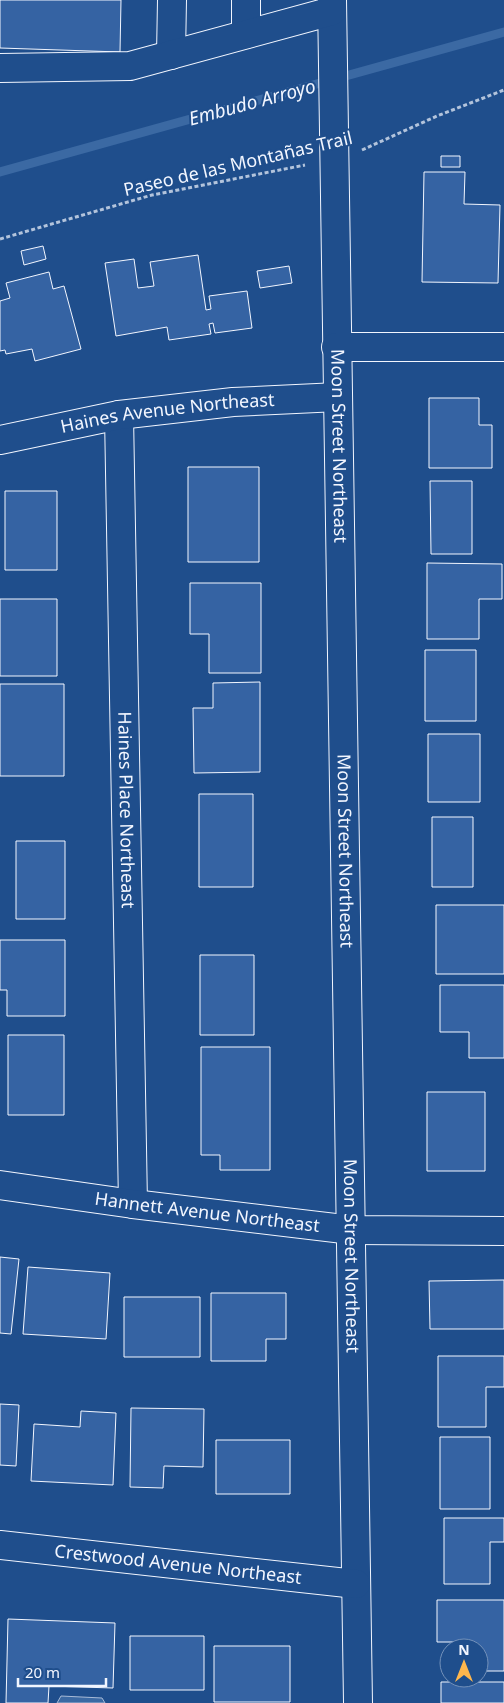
<svg xmlns="http://www.w3.org/2000/svg" width="504" height="1703" viewBox="0 0 504 1703" font-family="'Noto Sans',sans-serif">
	<defs>
		<pattern id="water-waves" width="16" height="10" patternUnits="userSpaceOnUse" patternTransform="scale(1.25)"><rect width="16" height="10" fill="#3b69a3"/><path d="M0 5q4-4 8 0t8 0" fill="none" stroke="#587fb1"/></pattern>
	</defs>
	<rect width="100%" height="100%" fill="#1f4e8c"/>
	<path fill="url(#water-waves)" stroke="#a8bbd7" d="M 61,1696 L 102,1698 L 105,1703 L 57,1703 Z"/>
	<g fill="none" stroke-linecap="round" stroke-linejoin="round">
		<path stroke="#3b69a3" stroke-width="9" d="M 0,172 L 504,32"/>
	</g>
	<path fill="#3563a3" stroke="#f2f6ff" d="M 0,0 L 121,0 L 120,52 L 0,48 Z
		M 441,156 L 460,156 L 460,167 L 441,167 Z
		M 424,172 L 465,172 L 464,204 L 500,205 L 498,283 L 422,282 Z
		M 43,246 L 46,259 L 24,265 L 21,251 Z
		M 198,255 L 206,310 L 211,309 L 209,296 L 247,291 L 252,328 L 215,333 L 213,323 L 209,324 L 211,334 L 169,340 L 167,327 L 116,336 L 105,263 L 134,259 L 138,288 L 154,286 L 150,262 Z
		M 289,266 L 292,283 L 260,288 L 257,271 Z
		M 49,272 L 53,289 L 64,286 L 81,349 L 35,361 L 32,349 L 6,354 L 5,350 L 0,351 L 0,301 L 10,298 L 6,283 Z
		M 429,398 L 479,398 L 479,425 L 492,425 L 492,468 L 429,468 Z
		M 188,467 L 259,467 L 259,562 L 188,562 Z
		M 430,481 L 472,481 L 472,554 L 431,554 Z
		M 5,491 L 57,491 L 57,570 L 5,570 Z
		M 427,563 L 502,564 L 502,599 L 479,599 L 479,639 L 427,639 Z
		M 190,583 L 261,583 L 261,673 L 209,673 L 209,634 L 190,634 Z
		M 0,599 L 57,599 L 57,676 L 0,676 Z
		M 425,650 L 476,650 L 476,721 L 425,721 Z
		M 260,682 L 260,772 L 194,773 L 193,708 L 213,708 L 213,683 Z
		M 0,684 L 64,684 L 64,776 L 0,776 Z
		M 428,734 L 480,734 L 480,802 L 428,802 Z
		M 199,794 L 253,794 L 253,887 L 199,887 Z
		M 432,817 L 473,817 L 473,887 L 432,887 Z
		M 16,841 L 65,841 L 65,919 L 16,919 Z
		M 436,905 L 504,905 L 504,974 L 436,974 Z
		M 0,940 L 65,940 L 65,1016 L 7,1016 L 7,990 L 0,990 Z
		M 200,955 L 254,955 L 254,1035 L 200,1035 Z
		M 440,985 L 504,985 L 504,1058 L 469,1058 L 469,1032 L 440,1032 Z
		M 8,1035 L 64,1035 L 64,1115 L 8,1115 Z
		M 201,1047 L 270,1047 L 270,1170 L 220,1170 L 220,1155 L 201,1155 Z
		M 427,1092 L 485,1092 L 485,1171 L 427,1171 Z
		M 0,1257 L 19,1259 L 11,1334 L 0,1333 Z
		M 28,1267 L 110,1273 L 106,1339 L 23,1334 Z
		M 504,1280 L 504,1329 L 430,1329 L 429,1281 Z
		M 211,1293 L 286,1293 L 286,1339 L 266,1339 L 266,1361 L 211,1361 Z
		M 124,1297 L 200,1297 L 200,1357 L 124,1357 Z
		M 438,1356 L 504,1356 L 504,1387 L 486,1387 L 486,1427 L 438,1427 Z
		M 0,1404 L 19,1405 L 16,1466 L 0,1465 Z
		M 131,1408 L 204,1409 L 203,1467 L 164,1466 L 163,1488 L 130,1487 Z
		M 81,1411 L 116,1413 L 113,1485 L 31,1481 L 34,1424 L 80,1427 Z
		M 440,1437 L 490,1437 L 490,1509 L 440,1509 Z
		M 216,1440 L 290,1440 L 290,1494 L 216,1494 Z
		M 444,1518 L 504,1518 L 504,1542 L 490,1542 L 490,1584 L 444,1584 Z
		M 437,1600 L 504,1600 L 504,1671 L 479,1671 L 479,1648 L 470,1648 L 470,1642 L 437,1642 Z
		M 8,1619 L 115,1623 L 113,1688 L 49,1686 L 48,1703 L 6,1703 Z
		M 130,1636 L 204,1636 L 204,1690 L 130,1690 Z
		M 214,1646 L 290,1646 L 290,1702 L 214,1702 Z
		M 441,1682 L 504,1682 L 504,1703 L 441,1703 Z"/>
	<g fill="none" stroke-linecap="round" stroke-linejoin="round">
		<g stroke="#f2f6ff" stroke-width="30">
			<g id="minor">
				<path id="s1" d="M 332,0 L 358,1703"/>
				<path d="M 246,34 L 246,0"/>
				<path d="M 171,55 L 172,0"/>
				<path d="M 0,68 L 130,66 L 332,11"/>
				<path d="M 336,347 L 504,347"/>
				<path id="s2" d="M 119,415 L 133,1204"/>
				<path id="s3" d="M 0,440 L 119,415 L 233,402 L 338,397"/>
				<path id="s4" d="M 0,1185 L 133,1204 L 352,1230 L 504,1231"/>
				<path id="s5" d="M 0,1545 L 356,1584"/>
			</g>
		</g>
		<path stroke="#b3c4dc" stroke-width="3" stroke-dasharray="4 2.5" stroke-linecap="butt" d="M 362,150 L 437,116 L 504,90
			M 0,239 L 152,195 L 305,165"/>
		<use href="#minor" stroke="#1f4e8c" stroke-width="28"/>
	</g>
	<g text-anchor="middle" stroke-width="4" stroke-linejoin="round" paint-order="stroke">
		<g font-size="18" fill="#f2f6ff" stroke="#1f4e8c">
			<text transform="translate(238 164) rotate(-13)" y="6">Paseo de las Montañas Trail</text>
			<text dy="6" stroke="none"><textPath href="#s3" startOffset="170">Haines Avenue Northeast</textPath></text>
			<text dy="6" stroke="none"><textPath href="#s1" startOffset="446">Moon Street Northeast</textPath></text>
			<text dy="6" stroke="none"><textPath href="#s2" startOffset="395">Haines Place Northeast</textPath></text>
			<text dy="6" stroke="none"><textPath href="#s1" startOffset="851">Moon Street Northeast</textPath></text>
			<text dy="6" stroke="none"><textPath href="#s4" startOffset="209">Hannett Avenue Northeast</textPath></text>
			<text dy="6" stroke="none"><textPath href="#s1" startOffset="1256">Moon Street Northeast</textPath></text>
			<text dy="6" stroke="none"><textPath href="#s5" startOffset="179">Crestwood Avenue Northeast</textPath></text>
		</g>
		<g font-size="19" font-style="italic" fill="#f2f6ff" stroke="#1f4e8c">
			<text transform="translate(252 102) rotate(-15)" y="7">Embudo Arroyo</text>
		</g>
	</g>
	<g transform="translate(464 1663)"><circle r="24" fill="#1f4e8c" stroke="#7391ba"/>
	<path d="M0-4L9 19L0 12L-9 19Z" fill="#ffb74d"/>
	<text y="-8" font-size="14" font-weight="bold" text-anchor="middle" fill="#f2f6ff">N</text>
	</g>
	<path d="M18 1678v8h88v-8" fill="none" stroke="#f2f6ff" stroke-width="2.5"/>
	<text x="25" y="1678" font-size="15" fill="#f2f6ff" stroke="#1f4e8c" stroke-width="4" paint-order="stroke">20 m</text>
</svg>
